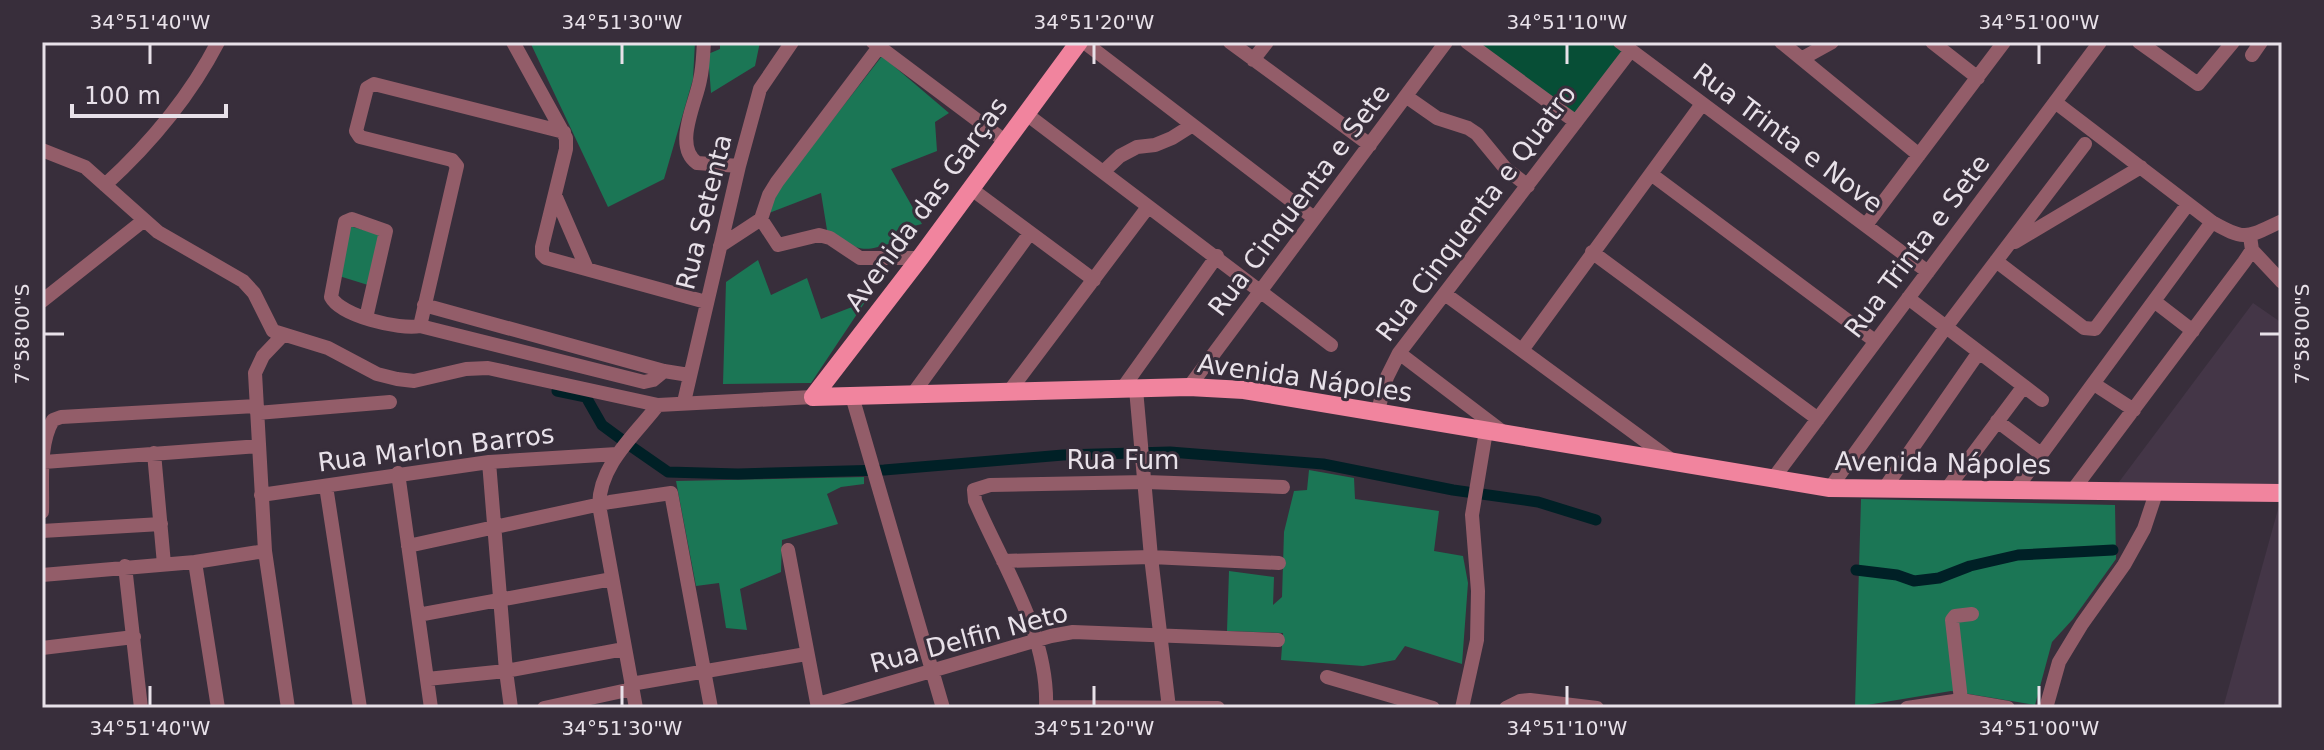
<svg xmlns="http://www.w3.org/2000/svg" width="2324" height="750" viewBox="0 0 2324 750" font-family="'DejaVu Sans',sans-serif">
	<rect width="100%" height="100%" fill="#382e3b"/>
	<path fill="#443647" d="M 2253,303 L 2282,323 L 2282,490 L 2116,486 Z
		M 2280,502 L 2282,502 L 2282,708 L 2223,708 Z"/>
	<path fill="#074e36" d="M 1467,42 L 1620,42 L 1631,50 L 1576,122 Z"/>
	<path fill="#1b7655" d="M 530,42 L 695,42 L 693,79 L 664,179 L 608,207 Z
		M 720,42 L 760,42 L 755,66 L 711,93 L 708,54 L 720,49 Z
		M 882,56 L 949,113 L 935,122 L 937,151 L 891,169 L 922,224 L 897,230 L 891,243 C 858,255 855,247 827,230 L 821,193 L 769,213 L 774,195 Z
		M 349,226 L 379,234 L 368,285 L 339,276 Z
		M 758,260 L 771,295 L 807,278 L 821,319 L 865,302 L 811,383 L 723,384 L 726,282 Z
		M 1309,470 L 1354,478 L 1355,499 L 1439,511 L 1434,551 L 1463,556 L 1468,583 L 1462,664 L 1405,646 L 1395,660 L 1363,666 L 1281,660 L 1283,633 L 1227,631 L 1229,571 L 1274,577 L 1273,605 L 1282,597 L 1284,532 L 1294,491 L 1307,490 Z
		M 864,477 L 864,484 L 841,487 L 827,494 L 838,524 L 782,540 L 781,572 L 740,589 L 747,630 L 726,628 L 719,583 L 696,586 L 676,481 Z
		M 1861,499 L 2115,505 L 2116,559 L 2073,619 L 2052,642 L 2035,705 L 1951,691 L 1855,707 Z"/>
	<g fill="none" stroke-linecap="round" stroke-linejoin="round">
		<path stroke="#002026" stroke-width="11" d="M 557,391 L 586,397 L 602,425 L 621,439
			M 632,447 L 668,472 L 738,474 L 884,470 L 1063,455 L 1170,452 L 1323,464 L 1453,490 L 1538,502 L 1596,520
			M 1856,570 L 1897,575 L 1914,581 L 1939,578 L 1970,566 L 2018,555 L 2113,550"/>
		<path stroke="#935d69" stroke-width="14" d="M 513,42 L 566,138 L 566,149 L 542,247 L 542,254 L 546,258 L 706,302
			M 704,42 C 703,55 703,67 700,80 C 696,103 673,146 697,163 L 739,166
			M 873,42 L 1005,141
			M 1084,42 L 1314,218
			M 1230,42 L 1370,145
			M 1467,42 L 1576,122
			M 1620,42 L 1928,272
			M 1781,42 L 1919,155
			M 1932,42 L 1978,78
			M 2139,42 L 2198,84 L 2233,42
			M 2252,55 L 2261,42
			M 1803,58 L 1832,42
			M 1253,60 L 1267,42
			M 1407,97 L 1437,118 L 1468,128 L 1477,134 L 1505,168 L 1528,186
			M 2055,102 L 2212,222 C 2247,242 2247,237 2282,221
			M 1025,113 L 1331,345
			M 42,150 L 85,167 L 158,232 L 243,281 L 254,293 L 273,331 L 328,348 L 377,374 L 397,379 L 414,381 L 466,369 L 488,368 L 658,405 L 813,397
			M 1103,172 L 1120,156 L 1137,147 L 1155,145 L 1172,138 L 1191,126
			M 1651,174 L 1875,341
			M 105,185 C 150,144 190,96 218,42
			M 970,188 L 1094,280
			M 555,195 L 587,269
			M 761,219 L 778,245 L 819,235 L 830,238 L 860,258 L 920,258
			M 1866,225 L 2004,42
			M 2015,242 L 2141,167
			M 720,246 L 761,219 L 769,195 L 777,182 L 879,47
			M 2252,250 L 2282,282
			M 1592,252 L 1818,419
			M 1996,261 L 2084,328 L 2095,329 L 2188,204
			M 1445,294 L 1670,459
			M 1908,298 L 2042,400
			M 42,301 L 143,221
			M 2154,301 L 2193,331
			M 424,305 L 664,371 L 689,375
			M 366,318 L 386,231 L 352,219 L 345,222 L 331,297 C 341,316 399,330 420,326 L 644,382 L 653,380 L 664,371
			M 420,326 L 457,166 L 452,160 L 360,137 L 356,131 L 367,88 L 374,84 L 564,132
			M 283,335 L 263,356 L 255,373 L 265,551 L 288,708
			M 1522,350 L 1702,104
			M 1399,353 L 1503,432
			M 2094,384 L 2134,410
			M 1189,387 L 1446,42
			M 1122,389 L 1217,256
			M 1136,389 L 1151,557 L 1169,708
			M 1008,393 L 1148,207
			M 912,395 L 1030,233
			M 852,396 L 943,708
			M 684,402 L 739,166 L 760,89 L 792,42
			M 257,413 L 390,402
			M 1377,414 L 1387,377 L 1399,353 L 1631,50
			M 1997,421 L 2041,454
			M 154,453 L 164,564
			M 44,462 L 258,446
			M 489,462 L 506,671 L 511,708
			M 398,473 L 431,708
			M 1772,480 L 2100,42
			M 326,486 L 360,708
			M 1830,488 L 1946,327 L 2085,144
			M 1884,489 L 1979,352
			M 1946,490 L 2024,386
			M 2015,490 L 2212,222
			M 2073,490 L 2244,262 L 2252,250 L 2250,236
			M 261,495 L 489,462 L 617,454
			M 42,512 C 43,483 38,445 53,420 L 61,417 L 257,406
			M 42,531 L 161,524
			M 408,546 L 610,502 L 671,493 L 711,708
			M 788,550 L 818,708
			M 1003,561 L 1151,557 L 1279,563
			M 195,562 L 218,708
			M 125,566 L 141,708
			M 42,575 L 195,562 L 265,551
			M 418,615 L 612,579
			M 42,648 L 134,637
			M 1327,677 L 1433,708
			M 427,679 L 506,671 L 624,649
			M 631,684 L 806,654
			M 1961,700 L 1952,620 L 1955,616 L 1972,614
			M 818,704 L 1051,636 L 1073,632 L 1278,640
			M 1046,707 L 1218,708
			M 544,708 L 632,689
			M 636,708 L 599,505 C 600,464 634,436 658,405
			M 1046,708 C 1049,635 1003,566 975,501 L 974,490 L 990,485 L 1146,482 L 1283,487
			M 1462,708 L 1477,640 L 1478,591 L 1472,515 L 1486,431
			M 1506,708 L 1520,701 L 1530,700 L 1597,708
			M 1907,708 L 1961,700 L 2008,708
			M 2046,708 L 2059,662 L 2082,624 L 2124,565 L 2144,529 L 2157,490"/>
		<path stroke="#f1849e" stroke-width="18" d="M 813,397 L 1189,387 L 1244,390 L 1830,488 L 2282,493
			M 813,397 L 920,258 L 1079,42"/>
	</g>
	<path fill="none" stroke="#e8e1e9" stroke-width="3" d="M 150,44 L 150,64M 622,44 L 622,64M 1094,44 L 1094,64M 1567,44 L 1567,64M 2039,44 L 2039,64M 44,334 L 64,334M 2260,334 L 2280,334M 150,686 L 150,706M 622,686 L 622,706M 1094,686 L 1094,706M 1567,686 L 1567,706M 2039,686 L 2039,706"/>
	<g text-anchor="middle" stroke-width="6" stroke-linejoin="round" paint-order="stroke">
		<g font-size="26" fill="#e8e1e9" stroke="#382e3b">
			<text transform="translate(1788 138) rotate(37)" y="9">Rua Trinta e Nove</text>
			<text transform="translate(1299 200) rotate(-53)" y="9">Rua Cinquenta e Sete</text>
			<text transform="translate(926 204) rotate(-54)" y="9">Avenida das Garças</text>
			<text transform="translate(704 212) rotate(-76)" y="9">Rua Setenta</text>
			<text transform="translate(1476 213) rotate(-53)" y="9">Rua Cinquenta e Quatro</text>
			<text transform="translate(1917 246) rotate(-53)" y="9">Rua Trinta e Sete</text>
			<text transform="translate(1305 378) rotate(8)" y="9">Avenida Nápoles</text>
			<text transform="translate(436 448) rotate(-7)" y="9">Rua Marlon Barros</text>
			<text x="1123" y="469">Rua Fum</text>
			<text transform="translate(1943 463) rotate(1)" y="9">Avenida Nápoles</text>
			<text transform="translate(969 638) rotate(-15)" y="9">Rua Delfin Neto</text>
		</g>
	</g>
	<rect width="2324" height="750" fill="none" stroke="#382e3b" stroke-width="88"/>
	<path d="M72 104v12h154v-12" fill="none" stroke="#e8e1e9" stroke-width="4"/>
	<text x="84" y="104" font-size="24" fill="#e8e1e9" stroke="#382e3b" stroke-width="6" paint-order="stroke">100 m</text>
	<rect x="44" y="44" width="2236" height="662" fill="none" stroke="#e8e1e9" stroke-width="3"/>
	<g font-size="20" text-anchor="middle" fill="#e8e1e9">
		<text x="150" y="29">34°51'40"W</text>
		<text x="622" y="29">34°51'30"W</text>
		<text x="1094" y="29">34°51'20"W</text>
		<text x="1567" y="29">34°51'10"W</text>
		<text x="2039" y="29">34°51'00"W</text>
		<text transform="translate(22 334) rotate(-90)" y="7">7°58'00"S</text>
		<text transform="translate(2302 334) rotate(-90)" y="7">7°58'00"S</text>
		<text x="150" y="735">34°51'40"W</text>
		<text x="622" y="735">34°51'30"W</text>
		<text x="1094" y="735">34°51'20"W</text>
		<text x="1567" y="735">34°51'10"W</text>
		<text x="2039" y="735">34°51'00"W</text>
	</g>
</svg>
